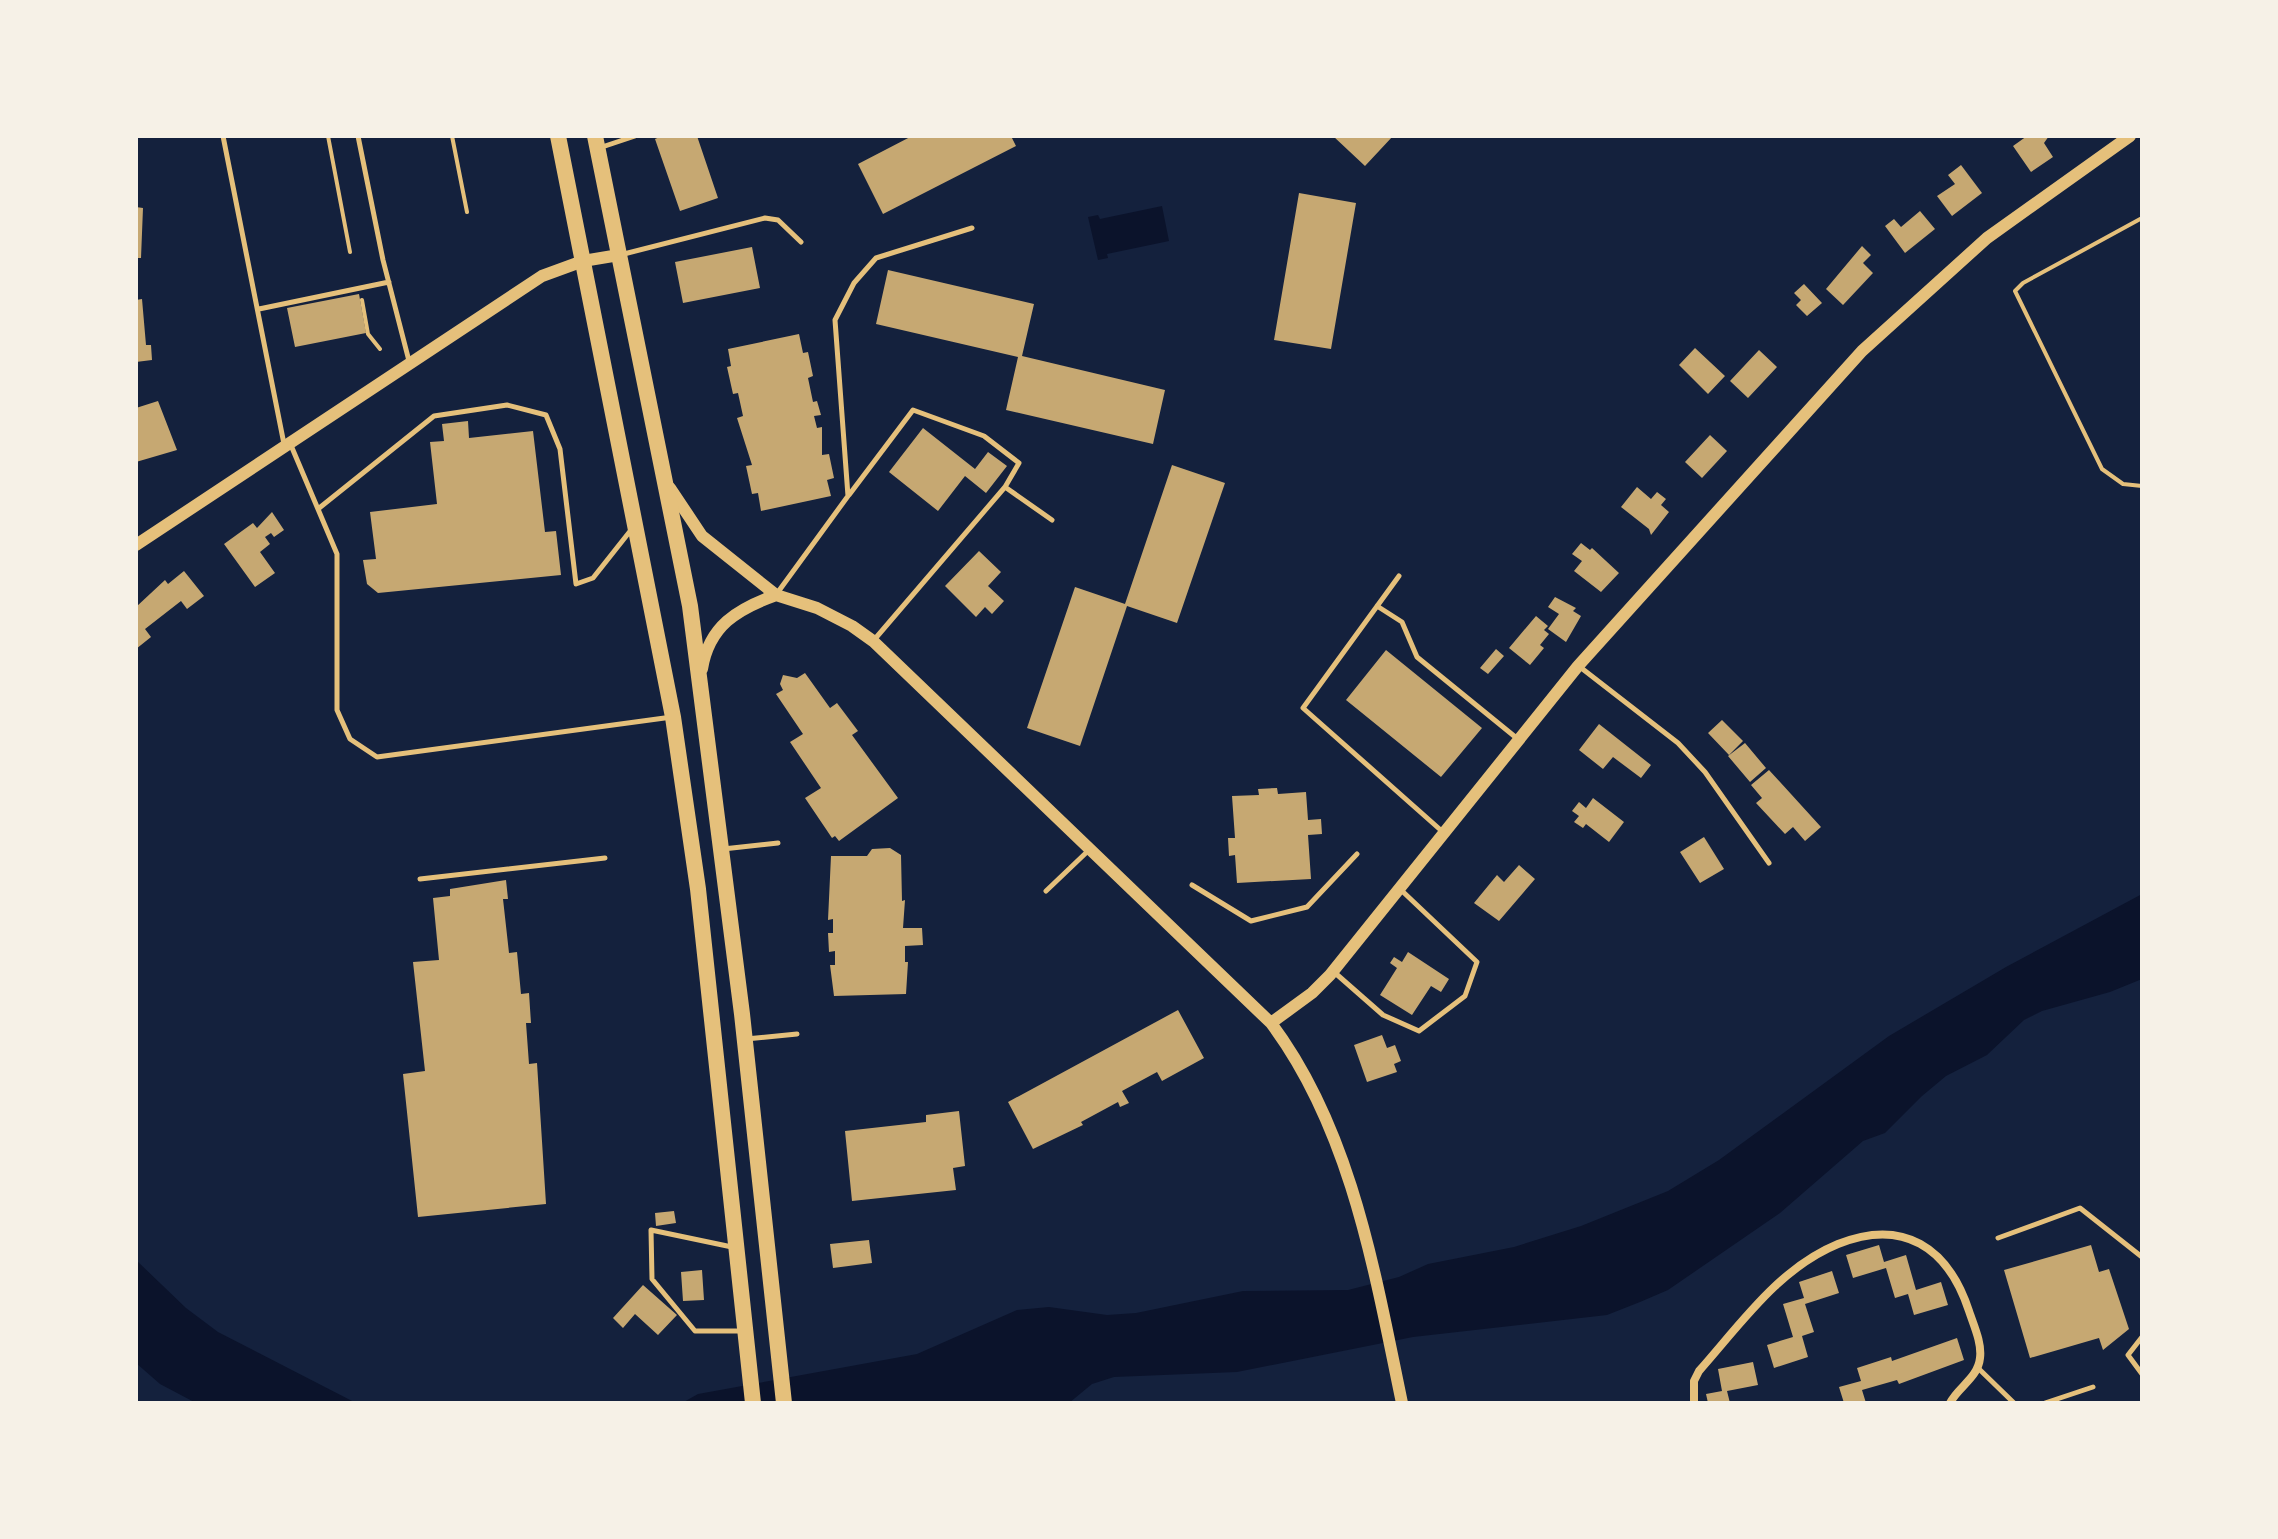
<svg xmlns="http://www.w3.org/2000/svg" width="2278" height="1539" viewBox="0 0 2278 1539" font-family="'Times New Roman',serif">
	<rect width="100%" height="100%" fill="#14213d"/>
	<path fill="#0b132b" d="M 1162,206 L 1169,241 L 1107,254 L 1108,258 L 1098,260 L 1088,217 L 1098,215 L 1100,219 Z
		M 2142,894 L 2142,979 L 2110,992 L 2042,1011 L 2024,1020 L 1987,1055 L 1946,1076 L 1922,1096 L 1885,1133 L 1863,1141 L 1780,1213 L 1668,1290 L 1640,1302 L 1607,1315 L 1413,1337 L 1237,1372 L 1114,1377 L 1092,1384 L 1069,1403 L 682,1403 L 698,1394 L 917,1354 L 1017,1310 L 1049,1307 L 1107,1315 L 1136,1313 L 1243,1291 L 1348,1290 L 1399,1277 L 1428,1264 L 1514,1247 L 1581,1226 L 1668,1191 L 1719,1160 L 1889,1036 L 2006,967 Z
		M 136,1260 L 186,1308 L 218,1332 L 356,1403 L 196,1403 L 160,1384 L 136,1363 Z"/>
	<path fill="#c6a872" d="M 662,136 L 697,136 L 718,198 L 680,211 L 655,139 Z
		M 912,136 L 1011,136 L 1016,146 L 883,214 L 858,164 Z
		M 1333,136 L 1393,136 L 1365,166 Z
		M 2027,136 L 2049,136 L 2044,143 L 2053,157 L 2031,172 L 2013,146 Z
		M 1961,165 L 1982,193 L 1952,216 L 1937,196 L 1955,184 L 1948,175 Z
		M 1299,193 L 1356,203 L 1331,349 L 1274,340 Z
		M 136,207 L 143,208 L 141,258 L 136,258 Z
		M 1920,211 L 1935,229 L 1905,253 L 1885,226 L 1894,219 L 1901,227 Z
		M 1862,246 L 1871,255 L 1863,263 L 1873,273 L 1843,305 L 1826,289 Z
		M 752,247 L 760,288 L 683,303 L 675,262 Z
		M 888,270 L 1034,304 L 1022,356 L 1165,390 L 1153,444 L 1006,410 L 1018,357 L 876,324 Z
		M 1804,284 L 1822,303 L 1807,316 L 1796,305 L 1801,300 L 1794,293 Z
		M 359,294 L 366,333 L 295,347 L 287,308 Z
		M 142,299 L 146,345 L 151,345 L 152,360 L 136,362 L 136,300 Z
		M 799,334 L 803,353 L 808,352 L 813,376 L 808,378 L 813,402 L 817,401 L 821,415 L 814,416 L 817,428 L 822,427 L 822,455 L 829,454 L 834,478 L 827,480 L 831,496 L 761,511 L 758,493 L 752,494 L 746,466 L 752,465 L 737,418 L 743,416 L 738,393 L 733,394 L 727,367 L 731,366 L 728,349 Z
		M 1695,348 L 1725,376 L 1708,394 L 1679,365 Z
		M 1759,350 L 1777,367 L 1748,398 L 1730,381 Z
		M 158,401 L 177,450 L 136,462 L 136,408 Z
		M 468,421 L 469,438 L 533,431 L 545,532 L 556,531 L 561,575 L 378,593 L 367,584 L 363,560 L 376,559 L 370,512 L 437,504 L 430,442 L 444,441 L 442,424 Z
		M 923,428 L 975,469 L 988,452 L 1007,466 L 986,493 L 965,476 L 938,511 L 889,472 Z
		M 1710,435 L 1727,451 L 1702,478 L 1685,462 Z
		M 1172,465 L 1225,483 L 1177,623 L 1127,606 L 1080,746 L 1027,728 L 1075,587 L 1125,604 Z
		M 1637,487 L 1651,499 L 1657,492 L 1666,499 L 1661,505 L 1669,512 L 1651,535 L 1649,529 L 1621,507 Z
		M 272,512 L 284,530 L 274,537 L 271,533 L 265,537 L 270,544 L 260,552 L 275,573 L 255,587 L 224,544 L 253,523 L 257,528 Z
		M 1581,543 L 1590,550 L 1592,548 L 1619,573 L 1601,592 L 1574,571 L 1582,561 L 1572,554 Z
		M 979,551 L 1001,572 L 988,586 L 1004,601 L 992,614 L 985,607 L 976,617 L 945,586 Z
		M 184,571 L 204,596 L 187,609 L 181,601 L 145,629 L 151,637 L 136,649 L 136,607 L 165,580 L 168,584 Z
		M 1555,597 L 1576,608 L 1573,611 L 1581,616 L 1566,642 L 1548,629 L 1559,614 L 1548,607 Z
		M 1536,616 L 1548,626 L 1544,630 L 1549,634 L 1540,645 L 1544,648 L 1530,665 L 1509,648 Z
		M 1496,649 L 1504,656 L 1488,674 L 1480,668 Z
		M 1386,650 L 1482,728 L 1441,777 L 1346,700 Z
		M 805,673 L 830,708 L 837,703 L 858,731 L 852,735 L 898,798 L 839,841 L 835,836 L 832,838 L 805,798 L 821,788 L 790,742 L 803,734 L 776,694 L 783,690 L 780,684 L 783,675 L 797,678 Z
		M 1722,720 L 1743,741 L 1729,755 L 1708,733 Z
		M 1599,724 L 1651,765 L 1641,778 L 1613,757 L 1603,769 L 1579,750 Z
		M 1745,743 L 1766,768 L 1750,782 L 1728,756 Z
		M 1769,770 L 1821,827 L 1805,841 L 1793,827 L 1785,834 L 1756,803 L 1762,798 L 1751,785 Z
		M 1277,788 L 1278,794 L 1306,792 L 1308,820 L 1321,819 L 1322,834 L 1308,835 L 1311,879 L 1237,883 L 1235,855 L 1229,856 L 1228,838 L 1235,838 L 1232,796 L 1259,795 L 1258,789 Z
		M 1593,798 L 1624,822 L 1609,842 L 1586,824 L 1583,828 L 1574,822 L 1579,816 L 1572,811 L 1579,802 L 1586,808 Z
		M 1704,837 L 1724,869 L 1700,883 L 1680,852 Z
		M 890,848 L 901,855 L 902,901 L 905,900 L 903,928 L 922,928 L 923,945 L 905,946 L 905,962 L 908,962 L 906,994 L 834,996 L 830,965 L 835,965 L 835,951 L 829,952 L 828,933 L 833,933 L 833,919 L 828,920 L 831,856 L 867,856 L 872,849 Z
		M 1519,865 L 1535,879 L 1499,921 L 1474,903 L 1497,875 L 1504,882 Z
		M 506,880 L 508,899 L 503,899 L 509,953 L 517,952 L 521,994 L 529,993 L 531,1023 L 526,1023 L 529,1064 L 537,1063 L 546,1204 L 418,1217 L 403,1074 L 425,1071 L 413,962 L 439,960 L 433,898 L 450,896 L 450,889 Z
		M 1408,952 L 1449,979 L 1441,992 L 1431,986 L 1412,1015 L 1380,995 L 1397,968 L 1390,963 L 1394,957 L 1402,962 Z
		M 1178,1010 L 1204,1058 L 1162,1081 L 1157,1072 L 1122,1091 L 1129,1103 L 1120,1107 L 1118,1102 L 1081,1122 L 1083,1125 L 1033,1149 L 1008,1102 Z
		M 1382,1035 L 1387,1048 L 1395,1045 L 1401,1061 L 1394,1064 L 1397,1072 L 1367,1082 L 1354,1045 Z
		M 959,1111 L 965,1166 L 953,1168 L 956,1190 L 852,1201 L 845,1131 L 926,1122 L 926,1115 Z
		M 674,1211 L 676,1223 L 656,1226 L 655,1213 Z
		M 869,1240 L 872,1263 L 833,1268 L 830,1244 Z
		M 1879,1245 L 1884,1262 L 1906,1255 L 1916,1290 L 1941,1282 L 1948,1305 L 1914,1315 L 1908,1294 L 1895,1298 L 1886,1268 L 1853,1278 L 1846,1255 Z
		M 2091,1245 L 2099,1272 L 2109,1269 L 2129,1329 L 2103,1350 L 2099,1338 L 2030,1358 L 2004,1270 Z
		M 702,1270 L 704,1300 L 683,1301 L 681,1272 Z
		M 1832,1271 L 1839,1293 L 1805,1304 L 1814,1332 L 1802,1336 L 1808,1357 L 1774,1368 L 1767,1345 L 1793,1337 L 1783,1304 L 1804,1298 L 1799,1282 Z
		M 643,1285 L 677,1315 L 658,1335 L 635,1314 L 623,1328 L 613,1318 Z
		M 1957,1338 L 1964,1360 L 1899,1384 L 1897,1380 L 1862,1390 L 1866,1403 L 1844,1403 L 1839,1387 L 1861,1381 L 1857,1368 L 1891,1357 L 1892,1361 Z
		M 1753,1362 L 1758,1385 L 1727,1391 L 1730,1403 L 1708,1403 L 1706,1394 L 1722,1391 L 1718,1369 Z"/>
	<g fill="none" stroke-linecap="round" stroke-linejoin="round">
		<path stroke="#e5c07b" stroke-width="4" d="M 328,136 L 350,252
			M 452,136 L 467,212
			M 2142,218 L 2023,283 L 2015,291 L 2102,469 L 2123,484 L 2142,486
			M 362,300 L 368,334 L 380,349"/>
		<path stroke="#e5c07b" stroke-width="5" d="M 223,136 L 284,444
			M 358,136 L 383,260 L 409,361
			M 599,148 L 635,136
			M 620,255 L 765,218 L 778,220 L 801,242
			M 259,309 L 389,282
			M 290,443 L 337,554 L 337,710 L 350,739 L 377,757 L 672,717
			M 849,495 L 913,410 L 984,436 L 1019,463 L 1005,487
			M 318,509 L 434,416 L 507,405 L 546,415 L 560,449 L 576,584 L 593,578 L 631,530
			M 1399,576 L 1303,708 L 1444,833
			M 778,592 L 848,496 L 835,320 L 854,283 L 876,258 L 972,228
			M 1377,606 L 1402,622 L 1417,657 L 1519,740
			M 874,640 L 1005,487 L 1052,520
			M 1580,667 L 1678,743 L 1705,772 L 1769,863
			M 723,849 L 778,843
			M 420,879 L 605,858
			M 1192,885 L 1251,921 L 1307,907 L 1357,854
			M 1046,891 L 1089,850
			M 1334,972 L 1383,1015 L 1419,1031 L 1465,996 L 1477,962 L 1400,889
			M 746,1039 L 797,1034
			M 1998,1238 L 2080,1208 L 2142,1257
			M 732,1247 L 651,1230 L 652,1279 L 695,1331 L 742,1331
			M 2142,1337 L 2128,1355 L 2142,1374
			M 1978,1368 L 2014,1403
			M 2045,1403 L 2093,1387"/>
		<path stroke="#e5c07b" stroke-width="8" d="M 1694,1403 L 1694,1381 L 1699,1371 C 1740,1325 1779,1268 1838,1244 C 1903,1218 1948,1247 1969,1311 C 1974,1326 1982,1343 1980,1358 C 1978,1378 1958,1387 1950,1403"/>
		<path stroke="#e5c07b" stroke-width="12" d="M 670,488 L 702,536 L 776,595 L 817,608 L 852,626 L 873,641 L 1271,1023 C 1352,1131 1375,1274 1402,1403
			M 136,545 L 542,276 L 583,261 L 619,255
			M 702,669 C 709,626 737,609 776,595
			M 1271,1023 L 1312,993 L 1330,975 L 1578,666 L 1862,351 L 1987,238 L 2130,136"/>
		<path stroke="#e5c07b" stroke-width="16" d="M 558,136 L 673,717 L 698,889 L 753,1403
			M 595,136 L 690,606 L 742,1014 L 784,1403"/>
	</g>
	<rect width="2278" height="1539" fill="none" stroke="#f6f1e7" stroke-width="276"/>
</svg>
